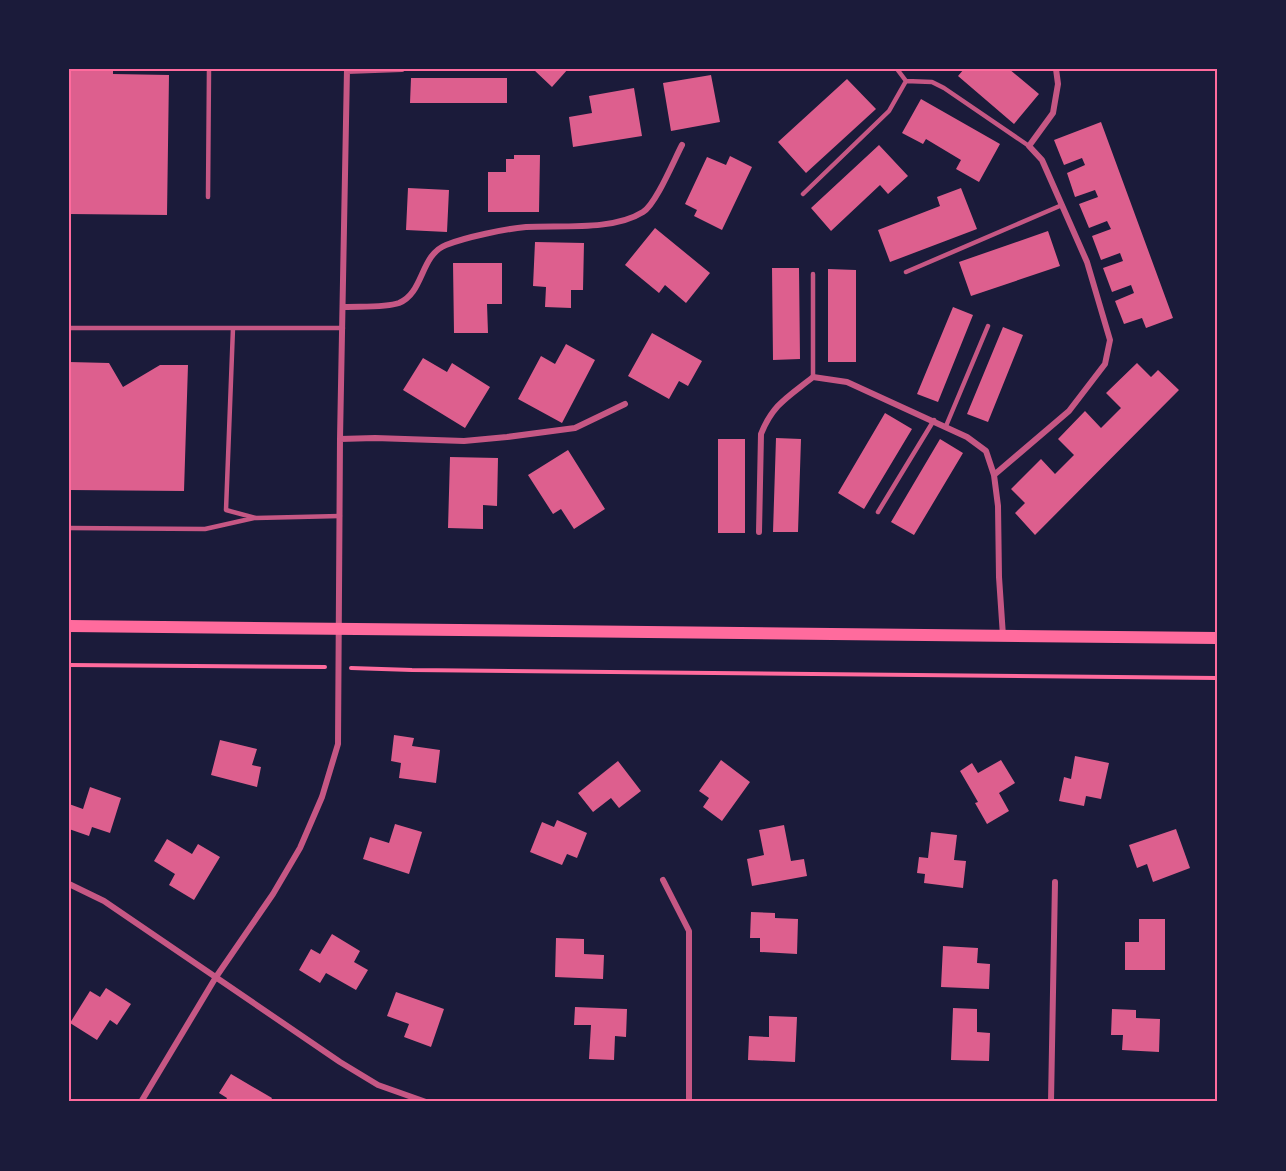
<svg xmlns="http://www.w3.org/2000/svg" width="1286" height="1171" viewBox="0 0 1286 1171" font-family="Figtree,sans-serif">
	<rect width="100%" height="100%" fill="#1b1b3a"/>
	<path fill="#dd5f8e" d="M 69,69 L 113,69 L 113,74 L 169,75 L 167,215 L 69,214 Z
		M 533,69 L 568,69 L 552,87 Z
		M 964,69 L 1009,69 L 1039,94 L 1014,124 L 958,76 Z
		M 711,75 L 720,122 L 671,131 L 663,83 Z
		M 411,78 L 507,78 L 507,103 L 410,103 Z
		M 847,79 L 876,109 L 806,173 L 778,142 Z
		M 634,88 L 642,136 L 573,147 L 569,117 L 592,113 L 589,96 Z
		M 921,99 L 1000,144 L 979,182 L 956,169 L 961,160 L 926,139 L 923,144 L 902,133 Z
		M 1101,122 L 1173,318 L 1146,328 L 1142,318 L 1124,324 L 1115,301 L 1134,293 L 1131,285 L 1112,292 L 1103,268 L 1123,261 L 1120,253 L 1101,260 L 1092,236 L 1111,229 L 1107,221 L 1089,228 L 1079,204 L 1098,197 L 1095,190 L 1075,197 L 1067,173 L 1085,165 L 1082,158 L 1064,165 L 1054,140 Z
		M 879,145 L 908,176 L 888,194 L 880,185 L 831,231 L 811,208 Z
		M 514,155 L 540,155 L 539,212 L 488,212 L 488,172 L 506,172 L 506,159 L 514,159 Z
		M 730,156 L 752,167 L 722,230 L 694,216 L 697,210 L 685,204 L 707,157 L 726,165 Z
		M 408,188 L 449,190 L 447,232 L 406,230 Z
		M 961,188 L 977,229 L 890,262 L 878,230 L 940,206 L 937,197 Z
		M 655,228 L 710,273 L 686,303 L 665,285 L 659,293 L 625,265 Z
		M 1048,231 L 1060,266 L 971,296 L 959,262 Z
		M 535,242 L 584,243 L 583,290 L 571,290 L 571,308 L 545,307 L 546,287 L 533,286 Z
		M 453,263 L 502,263 L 502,304 L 487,304 L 488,333 L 454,333 Z
		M 772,268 L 799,268 L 800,359 L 773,360 Z
		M 828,269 L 856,270 L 856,362 L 828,362 Z
		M 953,307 L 973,315 L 938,402 L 917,394 Z
		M 1003,327 L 1023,335 L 988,422 L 967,414 Z
		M 652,333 L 702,361 L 688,386 L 679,381 L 669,399 L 628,376 Z
		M 566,344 L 595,360 L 562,423 L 518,399 L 541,356 L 555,364 Z
		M 423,358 L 447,372 L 452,363 L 490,387 L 465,428 L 403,390 Z
		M 69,362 L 109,363 L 123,387 L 160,365 L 188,365 L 184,491 L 69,490 Z
		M 1137,363 L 1151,377 L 1158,370 L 1179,390 L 1035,535 L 1015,513 L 1025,503 L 1011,489 L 1041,459 L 1055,474 L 1074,455 L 1058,439 L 1085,411 L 1101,428 L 1121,408 L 1106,393 Z
		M 885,413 L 912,429 L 864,509 L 838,493 Z
		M 776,438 L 801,439 L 798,532 L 773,532 Z
		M 718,439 L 745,439 L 745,533 L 718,533 Z
		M 940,439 L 963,453 L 914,535 L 891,522 Z
		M 568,450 L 605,509 L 574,529 L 561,509 L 553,514 L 528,475 Z
		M 450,457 L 498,458 L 497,506 L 483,505 L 483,529 L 448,528 Z
		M 394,735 L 414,738 L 412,746 L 440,750 L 436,783 L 399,778 L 401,763 L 391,761 Z
		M 220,740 L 257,749 L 252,765 L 261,767 L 257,787 L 211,775 Z
		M 1075,756 L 1109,763 L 1101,799 L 1086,796 L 1084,806 L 1059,801 L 1064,777 L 1071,779 Z
		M 721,760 L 750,782 L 722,821 L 703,807 L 709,798 L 699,791 Z
		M 1001,760 L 1015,783 L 999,793 L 1009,811 L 987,824 L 975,803 L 978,802 L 960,771 L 972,763 L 978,773 Z
		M 618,761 L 641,791 L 619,808 L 611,798 L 593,812 L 578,793 Z
		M 90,787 L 121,798 L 110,833 L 92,827 L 89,836 L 69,829 L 69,804 L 83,809 Z
		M 557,820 L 587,833 L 577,858 L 567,854 L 562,865 L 530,852 L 542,822 L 554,827 Z
		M 395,824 L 422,832 L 409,874 L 363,859 L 370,837 L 389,843 Z
		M 784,825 L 791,861 L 804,859 L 807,876 L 752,886 L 747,859 L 764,855 L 759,830 Z
		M 1176,829 L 1190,868 L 1153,882 L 1147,864 L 1137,868 L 1129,845 Z
		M 931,832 L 957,835 L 954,860 L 966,861 L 963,888 L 924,883 L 925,874 L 917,873 L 919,857 L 928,858 Z
		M 167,839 L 192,854 L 198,844 L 220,857 L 194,900 L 169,885 L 175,874 L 154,861 Z
		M 751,912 L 775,913 L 775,918 L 798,919 L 797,954 L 760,952 L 760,938 L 750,938 Z
		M 1139,919 L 1165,919 L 1165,970 L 1125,970 L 1125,942 L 1139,942 Z
		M 332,934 L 360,951 L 354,962 L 368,970 L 356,990 L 326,973 L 320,983 L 299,970 L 311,949 L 320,954 Z
		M 556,938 L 584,939 L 584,954 L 604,955 L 603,979 L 555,977 Z
		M 943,946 L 978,948 L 977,963 L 990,964 L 989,989 L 941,987 Z
		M 106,988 L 131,1004 L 117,1025 L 110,1020 L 97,1040 L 70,1023 L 90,991 L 100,997 Z
		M 396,992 L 444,1009 L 431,1047 L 404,1037 L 409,1024 L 387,1016 Z
		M 575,1007 L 627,1009 L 626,1037 L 615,1036 L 614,1060 L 589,1059 L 591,1025 L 574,1025 Z
		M 953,1008 L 977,1009 L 977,1032 L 990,1033 L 989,1061 L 951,1060 Z
		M 1112,1009 L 1136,1010 L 1136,1018 L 1160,1019 L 1159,1052 L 1122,1050 L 1123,1035 L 1111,1035 Z
		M 769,1016 L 797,1017 L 795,1062 L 748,1060 L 749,1036 L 769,1037 Z
		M 231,1074 L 272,1098 L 270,1102 L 225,1102 L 227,1098 L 219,1093 Z"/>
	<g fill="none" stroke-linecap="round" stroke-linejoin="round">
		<path stroke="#ff6b9d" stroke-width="4" d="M 69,665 L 325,667
			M 351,668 L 412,670 L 1217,678"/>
		<path stroke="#c65784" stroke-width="4.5" d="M 906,81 L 932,82 L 944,88 L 1029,146
			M 803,194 L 889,111 L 906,81 L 897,69
			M 208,197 L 209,69
			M 906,272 L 1062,205
			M 69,328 L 343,328
			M 233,328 L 226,510 L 256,518 L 340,516
			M 813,377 L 813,274
			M 946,426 L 988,326
			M 878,512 L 934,420
			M 69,528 L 205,529 L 254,518"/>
		<path stroke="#c65784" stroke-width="6" d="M 347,71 L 402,69
			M 344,307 C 359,306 385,308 399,303 C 424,293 420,255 446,245 C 466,237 505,229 526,227 C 561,225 613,231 643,212 C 656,204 674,160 682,145
			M 340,439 L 375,438 L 464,441 L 507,437 L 575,428 L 625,404
			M 759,532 L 761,434 C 773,404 788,397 813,377 L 847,382 L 967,437 L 986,451 L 994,475
			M 1003,636 L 999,577 L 998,506 L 994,475 L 1069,411 L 1105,364 L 1110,340 L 1087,262 L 1042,160 L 1029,146 L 1053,113 L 1058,84 L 1056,69
			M 663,880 L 689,931 L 689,1102
			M 69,884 L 104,901 L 340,1062 L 378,1085 L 426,1102
			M 141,1102 L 216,977 L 273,894 L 300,848 L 322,797 L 338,744 L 340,439 L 347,69
			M 1051,1102 L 1055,882"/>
		<path stroke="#ff6b9d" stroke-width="12" d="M 69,626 L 1217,638"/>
	</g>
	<rect width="1286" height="1171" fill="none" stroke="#1b1b3a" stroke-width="141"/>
	<rect x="70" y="70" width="1146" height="1030" fill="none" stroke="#ff6b9d" stroke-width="2"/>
</svg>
